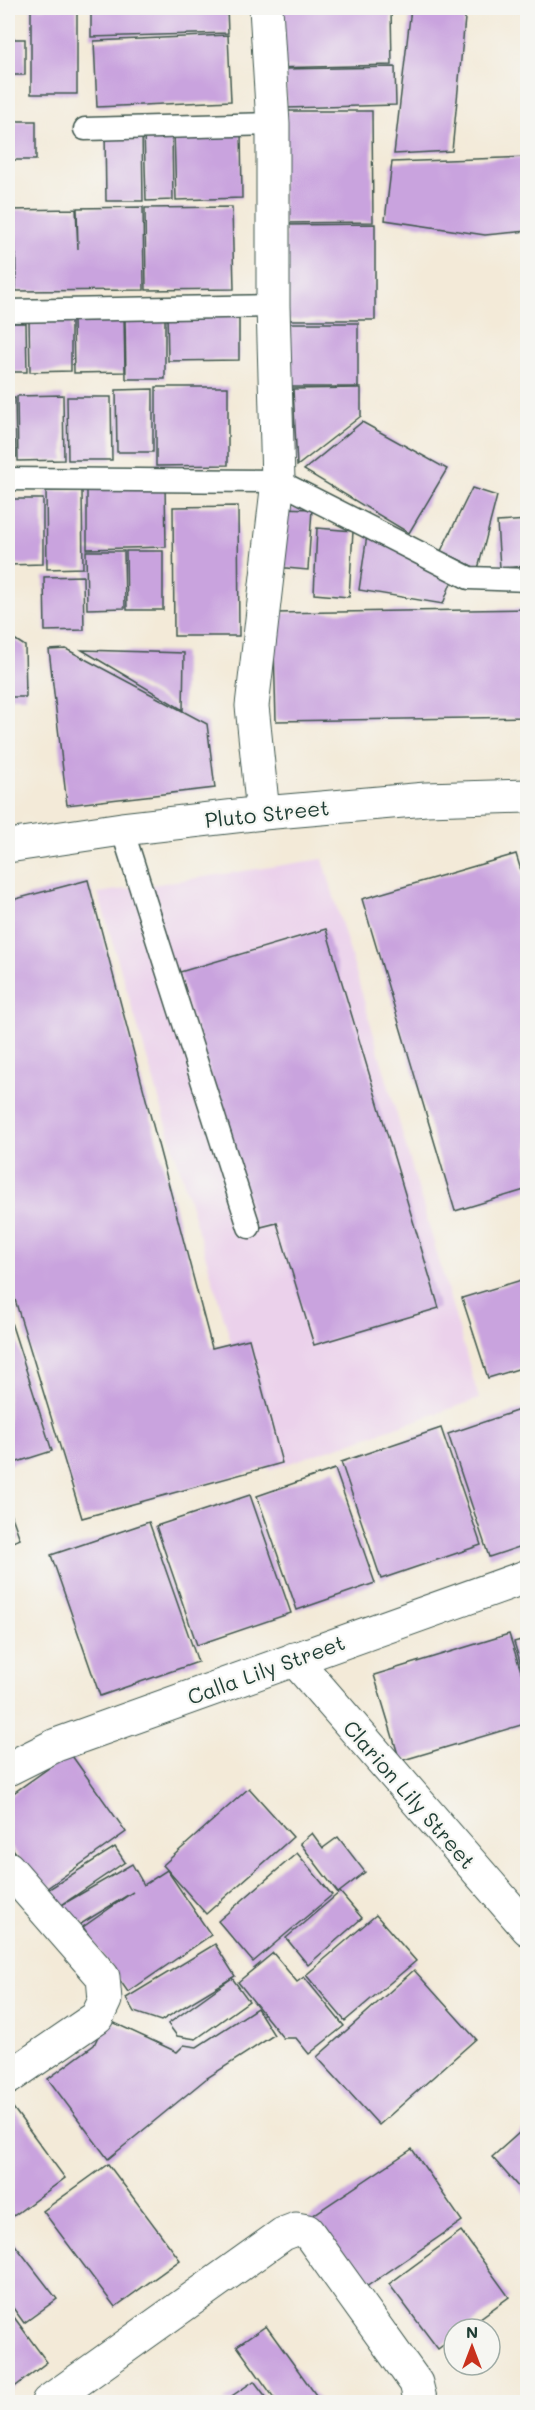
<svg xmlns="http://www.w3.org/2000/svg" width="535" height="2410" font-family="Mali,sans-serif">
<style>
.built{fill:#ebd1eb}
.building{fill:#c9a3de}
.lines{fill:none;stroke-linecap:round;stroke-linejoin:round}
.service-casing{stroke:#3f574d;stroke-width:25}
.minor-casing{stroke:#3f574d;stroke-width:35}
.tertiary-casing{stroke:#3f574d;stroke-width:35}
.service{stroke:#fff;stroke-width:22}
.minor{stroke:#fff;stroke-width:33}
.tertiary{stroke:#fff;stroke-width:33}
.labels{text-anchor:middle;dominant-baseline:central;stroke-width:4.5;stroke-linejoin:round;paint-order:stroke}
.street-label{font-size:21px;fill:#1f3d34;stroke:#f6f6f2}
</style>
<rect width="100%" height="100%" fill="#f6f6f2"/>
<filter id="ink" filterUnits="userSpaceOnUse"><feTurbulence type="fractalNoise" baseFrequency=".0167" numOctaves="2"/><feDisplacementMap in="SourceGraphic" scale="12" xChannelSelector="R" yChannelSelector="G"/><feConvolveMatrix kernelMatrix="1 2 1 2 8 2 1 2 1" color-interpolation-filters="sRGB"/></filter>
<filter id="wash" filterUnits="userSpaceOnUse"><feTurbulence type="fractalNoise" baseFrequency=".008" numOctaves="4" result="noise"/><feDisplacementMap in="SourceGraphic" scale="24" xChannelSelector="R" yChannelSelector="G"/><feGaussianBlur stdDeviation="1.35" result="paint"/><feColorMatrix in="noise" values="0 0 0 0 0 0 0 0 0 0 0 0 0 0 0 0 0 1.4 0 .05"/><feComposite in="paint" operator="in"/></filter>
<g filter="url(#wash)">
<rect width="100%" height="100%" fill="#f3ead8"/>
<path class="built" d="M 323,859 L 479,1399 L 269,1470 L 98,893 Z"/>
<g id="blocks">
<g class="building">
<rect x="31" y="8" width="46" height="86"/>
<path d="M 91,8 L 227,8 L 228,33 L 91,37 Z"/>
<path d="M 272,8 L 391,8 L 392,65 L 273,68 Z"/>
<path d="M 411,8 L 466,8 L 452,151 L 394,154 Z"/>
<path d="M 228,35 L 231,101 L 97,107 L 94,41 Z"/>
<rect x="8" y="39" width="17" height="36"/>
<path d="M 395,67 L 396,105 L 286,108 L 285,69 Z"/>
<path d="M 281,111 L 372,111 L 373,222 L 283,223 Z"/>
<rect x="8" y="121" width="28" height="39"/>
<path d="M 241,129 L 242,198 L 176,200 L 174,131 Z"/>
<path d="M 142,131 L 143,201 L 106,201 L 105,132 Z"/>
<path d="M 144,131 L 172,131 L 173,200 L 146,201 Z"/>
<path d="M 528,157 L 528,231 L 485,235 L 385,220 L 392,162 Z"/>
<path d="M 143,207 L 144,290 L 16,291 L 15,217 L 15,290 L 8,290 L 8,210 L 76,209 L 78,249 L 77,208 Z"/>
<path d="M 232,207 L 234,289 L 146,290 L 145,208 Z"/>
<path d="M 375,224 L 375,320 L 286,320 L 285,225 Z"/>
<path d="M 239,311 L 239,360 L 168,361 L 167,312 Z"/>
<path d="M 125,317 L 165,317 L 165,379 L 126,379 Z"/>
<path d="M 124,318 L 125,372 L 74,373 L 73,319 Z"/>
<path d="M 29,321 L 71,321 L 71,371 L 30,372 Z"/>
<path d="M 8,323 L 26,323 L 27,372 L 8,372 Z"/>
<rect x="287" y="323" width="71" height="64"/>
<path d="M 156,387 L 228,387 L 228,465 L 156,466 Z"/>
<path d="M 358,388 L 361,388 L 361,416 L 297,466 L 293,389 Z"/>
<path d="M 153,389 L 153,452 L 117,452 L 116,390 Z"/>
<path d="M 63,395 L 64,460 L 18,461 L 17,396 Z"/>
<path d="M 67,397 L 111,397 L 112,460 L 68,460 Z"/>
<path d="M 8,398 L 15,398 L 16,457 L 8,458 Z"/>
<path d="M 362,422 L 447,469 L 409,533 L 304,470 Z"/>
<path d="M 165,484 L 166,547 L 87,549 L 87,485 Z"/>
<path d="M 472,488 L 497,496 L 478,569 L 441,551 Z"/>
<path d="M 46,491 L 82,491 L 83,568 L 47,569 Z"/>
<path d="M 8,499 L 43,499 L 43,564 L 8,565 Z"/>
<path d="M 238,506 L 239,636 L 174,636 L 173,507 Z"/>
<path d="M 279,508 L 312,509 L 308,570 L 275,567 Z"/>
<path d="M 528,520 L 528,566 L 500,568 L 497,522 Z"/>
<path d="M 317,528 L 353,531 L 349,597 L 314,594 Z"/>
<path d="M 367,535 L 455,572 L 443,604 L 359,590 Z"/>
<path d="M 86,551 L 124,551 L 125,608 L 87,609 Z"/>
<path d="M 126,551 L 163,551 L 163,610 L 127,610 Z"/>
<path d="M 83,576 L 84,630 L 45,631 L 44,577 Z"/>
<path d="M 528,609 L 528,717 L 276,721 L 273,613 Z"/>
<path d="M 8,635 L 25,646 L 26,697 L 8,697 Z"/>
<path d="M 66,649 L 207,724 L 215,788 L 67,805 L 49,650 Z"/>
<path d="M 82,650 L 184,653 L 183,710 Z"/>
<path d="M 516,854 L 528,893 L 528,1189 L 455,1211 L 362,899 Z"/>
<path d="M 88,880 L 212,1348 L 249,1339 L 282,1463 L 82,1518 L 8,1277 L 8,901 Z"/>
<path d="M 326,929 L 439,1308 L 314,1345 L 277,1223 L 257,1228 L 180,972 Z"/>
<path d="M 528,1278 L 528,1366 L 488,1378 L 462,1298 Z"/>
<path d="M 8,1313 L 52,1451 L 8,1465 Z"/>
<path d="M 528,1407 L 528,1544 L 489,1557 L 448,1434 Z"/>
<path d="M 441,1428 L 481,1545 L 381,1579 L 341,1462 Z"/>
<path d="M 335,1469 L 375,1583 L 297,1610 L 257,1496 Z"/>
<path d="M 250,1495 L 291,1613 L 197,1645 L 156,1526 Z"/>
<path d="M 8,1505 L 20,1539 L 8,1544 Z"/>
<path d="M 149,1522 L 198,1662 L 100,1696 L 51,1555 Z"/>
<path d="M 509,1634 L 528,1693 L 528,1723 L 400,1761 L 374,1675 Z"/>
<path d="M 528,1638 L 528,1684 L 527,1684 L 514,1642 Z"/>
<path d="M 70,1753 L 126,1832 L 43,1891 L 8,1842 L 8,1797 Z"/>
<path d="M 249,1788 L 293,1837 L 206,1914 L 163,1865 Z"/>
<path d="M 312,1833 L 323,1848 L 338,1837 L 365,1872 L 338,1893 L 300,1843 Z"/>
<path d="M 115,1847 L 125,1862 L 60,1906 L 132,1864 L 144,1885 L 167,1870 L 211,1935 L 128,1992 L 83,1927 L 133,1892 L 71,1930 L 46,1891 Z"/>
<path d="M 297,1853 L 332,1895 L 253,1962 L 218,1921 Z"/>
<path d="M 340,1892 L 362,1918 L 308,1965 L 286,1938 Z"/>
<path d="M 376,1915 L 416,1961 L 345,2021 L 306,1975 Z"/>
<path d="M 215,1944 L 235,1976 L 161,2021 L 134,2012 L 126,1998 Z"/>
<path d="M 273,1953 L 297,1982 L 304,1977 L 344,2026 L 309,2054 L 296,2038 L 283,2038 L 238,1982 Z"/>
<path d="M 414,1970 L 476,2039 L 379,2125 L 317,2057 Z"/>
<path d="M 232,1978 L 249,2001 L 196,2039 L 177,2036 L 168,2024 Z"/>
<path d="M 257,2008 L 274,2035 L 207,2078 L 108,2159 L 48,2079 L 94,2045 L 106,2019 L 177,2052 L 184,2045 L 197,2047 Z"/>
<path d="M 8,2101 L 65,2178 L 8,2220 Z"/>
<path d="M 528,2125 L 528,2198 L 492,2157 Z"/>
<path d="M 412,2149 L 462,2221 L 363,2289 L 303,2222 Z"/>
<path d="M 108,2164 L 180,2260 L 115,2307 L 43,2211 Z"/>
<path d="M 461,2231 L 509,2297 L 465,2329 L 454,2329 L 454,2337 L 438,2349 L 389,2284 Z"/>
<path d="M 9,2237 L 57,2299 L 24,2323 L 8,2301 L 8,2238 Z"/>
<path d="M 8,2309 L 47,2362 L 8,2392 Z"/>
<path d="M 266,2326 L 321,2402 L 277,2402 L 237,2346 Z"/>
<path d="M 254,2381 L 270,2402 L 223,2402 Z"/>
</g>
</g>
</g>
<g filter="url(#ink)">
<use href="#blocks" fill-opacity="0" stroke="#3f574d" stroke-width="1.5"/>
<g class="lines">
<g class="service-casing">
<g id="service">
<path d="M 85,129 L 273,124"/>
<path d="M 8,311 L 273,306"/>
<path d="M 8,479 L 278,481 L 469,578 L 528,580"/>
<path d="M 122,829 L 249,1227"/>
</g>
</g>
<g class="minor-casing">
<g id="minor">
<path d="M 263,813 L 252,706 L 278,481 L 273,306 L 273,124 L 266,8"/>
<path d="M 294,1659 L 528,1929"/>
<path d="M 8,1769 L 56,1745 L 528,1576"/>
<path d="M 8,1868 L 103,1977 L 105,2000 L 97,2017 L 8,2078"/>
<path d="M 48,2402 L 283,2234 L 296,2229 L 307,2231 L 416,2383 L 420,2399 L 419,2402"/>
</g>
</g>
<g class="tertiary-casing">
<path id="tertiary" d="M 8,846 L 122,829 L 263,813 L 426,799 L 528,796"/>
</g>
<use href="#service" class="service"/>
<use href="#minor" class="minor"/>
<use href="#tertiary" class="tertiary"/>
</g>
</g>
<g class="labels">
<g class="street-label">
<text transform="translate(267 813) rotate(-6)">Pluto Street</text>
<text transform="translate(266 1669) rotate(-20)">Calla Lily Street</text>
<text transform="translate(410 1794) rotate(49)">Clarion Lily Street</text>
</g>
</g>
<rect width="535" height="2410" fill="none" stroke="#f6f6f2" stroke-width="30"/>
<g transform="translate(472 2347)"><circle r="28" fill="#f6f6f2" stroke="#a0aca6" stroke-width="1.5"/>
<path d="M0-4.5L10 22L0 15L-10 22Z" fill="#c8321e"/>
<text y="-9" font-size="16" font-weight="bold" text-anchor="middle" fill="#1f3d34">N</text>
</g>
</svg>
